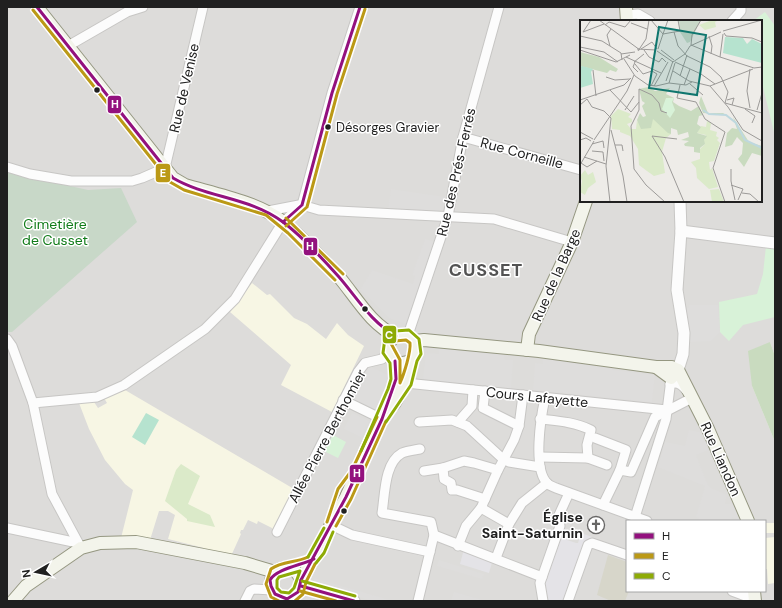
<svg xmlns="http://www.w3.org/2000/svg" width="782" height="608" font-family="'DM Sans',sans-serif">
<style>
.residential{fill:#dddcda;fill-rule:evenodd}
.education{fill:#f7f6e4}
.construction{fill:#d7d6ca}
.grass{fill:#dbeac9}
.forest{fill:#c9dbbf}
.cemetery{fill:#c8d8c8}
.park{fill:#d8f2d8}
.pitch{fill:#b6e3cf}
.parking{fill:#dedddc}
.plaza{fill:#e4e3e7}
.lines{fill:none;stroke-linecap:round;stroke-linejoin:round}
.minor-casing{stroke:#c7c6c4;stroke-width:11}
.tertiary-casing{stroke:#c7c6c4;stroke-width:13}
.secondary-casing{stroke:#959781;stroke-width:14}
.minor{stroke:#fcfcfc;stroke-width:9}
.tertiary{stroke:#fcfcfc;stroke-width:11}
.secondary{stroke:#f3f4eb;stroke-width:12}
.bus-1-casing{stroke:#fff;stroke-width:6}
.bus-2-casing{stroke:#fff;stroke-width:6}
.bus-3-casing{stroke:#fff;stroke-width:6}
.bus-1{stroke:#93117e;stroke-width:3}
.bus-2{stroke:#bb9916;stroke-width:3}
.bus-3{stroke:#8eab06;stroke-width:3}
.bus-dot{fill:#202020;stroke:#fff;stroke-width:1.5}
.labels{text-anchor:middle;dominant-baseline:central;stroke-width:3;stroke-linejoin:round;paint-order:stroke}
.bus-label{font-size:13px;fill:#202020;stroke:#fff;text-anchor:start}
.street-label{font-size:14px;fill:#202020;stroke:#fff}
.park-label{font-size:14px;fill:#107b19;stroke:#fff}
.poi-label{font-size:14px;font-weight:bold;fill:#202020;stroke:#fff;text-anchor:end}
.district-label{font-size:18px;font-weight:bold;letter-spacing:1px;fill:#535353;stroke:#fff}
.inset-river{fill:none;stroke:#bed8df;stroke-width:2}
.inset-road{fill:none;stroke:#9c9a98;stroke-width:1}
.view{fill:#0f766e;fill-opacity:0.15;stroke:#0f766e;stroke-width:2}
.inset-edge{fill:none;stroke:#202020;stroke-width:2}
.line-badge{stroke:#fff;stroke-width:1.5}
.badge-label{font-size:11px;text-anchor:middle;font-weight:bold;fill:#fff}
</style>
<rect width="100%" height="100%" fill="#eeece8"/>
<path class="residential" d="M 7,7 L 775,7 L 775,356 L 770,342 L 752,386 L 775,442 L 775,601 L 7,601 ZM 581,21 L 761,21 L 761,201 L 581,201 ZM 627,521 L 765,521 L 765,591 L 627,591 Z"/>
<g class="education">
<path d="M 252,283 L 267,295 L 270,294 L 294,318 L 307,324 L 326,339 L 337,323 L 348,335 L 364,346 L 332,412 L 281,385 L 291,365 L 230,312 Z"/>
<path d="M 125,390 L 294,489 L 273,530 L 272,528 L 258,521 L 257,524 L 248,520 L 243,530 L 241,530 L 240,533 L 241,534 L 231,556 L 204,552 L 204,548 L 168,539 L 175,515 L 168,511 L 159,511 L 150,540 L 121,538 L 133,490 L 125,484 L 105,460 L 89,429 L 79,403 L 94,402 L 98,408 L 107,403 L 104,398 Z"/>
<path d="M 765,523 L 775,523 L 775,583 L 768,584 L 767,569 L 765,569 L 765,538 L 775,537 L 774,533 L 766,533 Z"/>
</g>
<path class="construction" d="M 608,555 L 627,562 L 627,591 L 629,591 L 625,601 L 611,601 L 597,595 Z"/>
<path class="grass" d="M 181,464 L 200,476 L 188,504 L 210,515 L 215,527 L 187,521 L 187,519 L 165,501 L 176,470 Z"/>
<path class="forest" d="M 770,342 L 775,356 L 775,442 L 752,386 L 748,351 Z"/>
<path class="cemetery" d="M 7,172 L 88,190 L 121,188 L 137,222 L 12,332 L 7,332 Z"/>
<g class="park">
<path d="M 765,12 L 775,26 L 775,136 L 762,83 L 761,84 L 761,21 L 753,21 Z"/>
<path d="M 766,246 L 775,248 L 775,317 L 743,325 L 729,341 L 720,332 L 719,302 L 757,294 L 763,274 Z"/>
<path d="M 333,435 L 346,442 L 338,458 L 324,451 Z"/>
</g>
<path class="pitch" d="M 146,413 L 159,420 L 145,445 L 132,437 Z"/>
<g class="parking">
<path d="M 391,189 L 445,197 L 443,212 L 388,209 Z"/>
<path d="M 425,239 L 435,242 L 406,324 L 389,318 L 360,290 L 372,270 L 413,284 L 415,276 L 412,275 Z"/>
<path d="M 689,305 L 718,305 L 720,332 L 711,341 L 688,342 L 683,308 L 689,308 Z"/>
<path d="M 438,346 L 503,352 L 505,360 L 513,360 L 511,388 L 423,379 L 426,353 L 439,354 Z"/>
<path d="M 542,356 L 612,364 L 613,370 L 655,375 L 652,402 L 533,390 L 535,363 L 543,364 Z"/>
<path d="M 367,365 L 392,377 L 389,390 L 378,413 L 349,399 Z"/>
<path d="M 352,413 L 369,421 L 361,437 L 344,429 Z"/>
<path d="M 689,430 L 703,433 L 711,449 L 696,455 L 707,483 L 711,488 L 727,495 L 725,504 L 735,504 L 742,520 L 732,517 L 731,521 L 698,521 L 699,518 L 696,517 L 705,486 L 658,467 L 665,442 L 685,446 Z"/>
<path d="M 439,560 L 484,574 L 482,579 L 437,566 Z"/>
<path d="M 314,578 L 393,601 L 373,601 L 313,584 Z"/>
<path d="M 454,592 L 458,593 L 486,601 L 451,601 Z"/>
</g>
<g class="plaza">
<path d="M 563,527 L 568,533 L 567,540 L 576,543 L 578,543 L 581,533 L 592,537 L 569,601 L 543,601 L 542,577 Z"/>
<path d="M 464,549 L 493,559 L 489,573 L 460,564 Z"/>
</g>
<g class="lines">
<g class="minor-casing">
<g id="minor">
<path d="M 626,15 L 638,14 L 650,21"/>
<path d="M 732,21 L 741,11 L 741,7"/>
<path d="M 68,46 L 127,12 L 143,7"/>
<path d="M 463,137 L 581,170"/>
<path d="M 7,167 L 30,174 L 71,181 L 132,181 L 142,178 L 165,168 L 203,7"/>
<path d="M 302,205 L 319,210 L 494,219 L 572,242"/>
<path d="M 268,211 L 299,205"/>
<path d="M 408,335 L 448,216 L 463,137 L 499,7"/>
<path d="M 7,339 L 12,346 L 33,403 L 52,494 L 81,548"/>
<path d="M 404,377 L 406,383 L 667,410"/>
<path d="M 485,391 L 483,408 L 519,426"/>
<path d="M 545,398 C 541,416 532,470 548,484 C 550,486 554,487 556,488 L 647,521"/>
<path d="M 343,400 L 382,419"/>
<path d="M 33,403 L 97,397 L 124,385 L 205,329 L 235,299 L 283,222 L 302,205 L 332,93 L 360,7"/>
<path d="M 540,419 C 558,421 575,422 591,430 L 587,445 L 588,458"/>
<path d="M 419,422 L 452,420 L 467,426 L 503,459 L 509,462 L 540,467"/>
<path d="M 458,422 L 472,406 L 473,390"/>
<path d="M 595,438 L 626,450 L 620,470"/>
<path d="M 540,457 L 588,458 L 607,465"/>
<path d="M 443,468 L 444,479 L 451,483 L 452,490 L 457,490 L 485,499"/>
<path d="M 424,471 L 443,468 L 464,461 L 474,463 L 498,470"/>
<path d="M 603,505 L 620,470 L 631,472 L 655,417 L 692,398 C 685,389 681,380 670,384"/>
<path d="M 481,508 L 509,524"/>
<path d="M 635,517 L 666,419 L 671,379"/>
<path d="M 331,525 L 352,535 L 430,552"/>
<path d="M 7,528 L 78,543"/>
<path d="M 277,532 L 358,372 L 365,363 L 382,359 L 388,352"/>
<path d="M 434,535 L 542,577"/>
<path d="M 458,546 L 466,526 L 481,508 L 498,470 L 514,440 L 519,426 L 523,395"/>
<path d="M 496,558 L 509,524 L 522,503 L 547,483"/>
<path d="M 732,591 L 748,597 L 754,596"/>
<path d="M 245,601 L 250,591 L 254,589 L 272,590"/>
<path d="M 418,601 L 434,535 L 431,522 L 382,513 C 385,495 384,463 402,453 C 407,451 415,450 420,449"/>
<path d="M 543,601 L 540,583 L 560,526 L 558,517 L 569,493"/>
<path d="M 568,601 L 588,545 L 592,543 L 627,555"/>
</g>
</g>
<g class="tertiary-casing">
<g id="tertiary">
<path d="M 681,231 L 775,243"/>
<path d="M 678,370 L 683,354 L 684,333 L 677,290 L 681,231 L 680,201"/>
<path d="M 301,586 L 354,601"/>
</g>
</g>
<g class="secondary-casing">
<g id="secondary">
<path d="M 37,7 L 173,178 L 185,185 C 216,194 257,202 282,221 C 300,235 323,260 339,277 C 356,297 371,325 396,336"/>
<path d="M 626,7 L 627,21"/>
<circle cx="402" cy="349" r="14"/>
<path d="M 415,341 L 424,340 L 539,351 L 656,367 L 672,367 L 678,370 L 708,429 L 748,521"/>
<path d="M 527,350 L 529,334 L 572,242 L 586,201"/>
<path d="M 656,367 L 671,378 L 678,370"/>
<path d="M 394,404 L 406,383 L 412,359"/>
<circle cx="286" cy="583" r="15"/>
<path d="M 301,580 L 346,497 L 382,419 L 393,391 L 396,379 L 395,361"/>
<path d="M 754,591 L 755,601"/>
<path d="M 13,601 L 26,586 L 81,548 L 100,543 L 136,542 L 245,563 L 275,572"/>
</g>
</g>
<use href="#minor" class="minor"/>
<use href="#tertiary" class="tertiary"/>
<use href="#secondary" class="secondary"/>
<g class="bus-1-casing">
<g id="bus-1">
<path d="M 37,7 L 173,178 C 207,198 250,197 283,222 C 303,237 322,258 339,277 C 358,299 371,322 396,336"/>
<path d="M 283,222 L 302,205 L 332,93 L 360,7"/>
<path d="M 301,580 L 346,497 L 382,419 L 396,379 L 395,361"/>
<path d="M 301,580 L 298,592 L 287,599 L 275,594 L 271,586 L 270,580 C 276,569 302,565 314,559"/>
<path d="M 301,586 L 354,601"/>
</g>
</g>
<g class="bus-2-casing">
<g id="bus-2">
<path d="M 33,10 L 170,182 L 184,190 L 266,215 L 288,233 L 335,280"/>
<path d="M 286,218 L 343,274"/>
<path d="M 286,226 L 307,207 L 337,94 L 365,9"/>
<path d="M 388,338 L 395,341 L 406,340 L 410,343 C 411,352 404,374 400,383 L 400,360 Z"/>
<path d="M 327,522 L 338,489 L 352,470 L 377,417"/>
<path d="M 336,526 L 351,499 L 386,421"/>
<path d="M 300,591 L 336,601"/>
<path d="M 279,601 L 271,597 L 266,584 L 271,569 C 282,561 296,563 308,557"/>
<path d="M 295,601 L 303,594 L 306,582 L 315,564"/>
</g>
</g>
<g class="bus-3-casing">
<g id="bus-3">
<path d="M 361,451 L 388,389 L 391,379 L 390,363 L 383,353 L 385,338 L 395,331 L 409,330 L 419,339 L 421,354 L 417,361 L 411,385 L 386,422"/>
<path d="M 308,557 L 324,528"/>
<path d="M 316,563 L 324,553 L 333,532"/>
<path d="M 300,571 L 294,588 L 289,593 L 281,592 L 277,588 L 277,580 L 279,577 Z"/>
<path d="M 302,581 L 355,596"/>
</g>
</g>
<use href="#bus-1" class="bus-1"/>
<use href="#bus-2" class="bus-2"/>
<use href="#bus-3" class="bus-3"/>
</g>
<defs>
<g id="church-ring" transform="scale(0.9)"><circle r="9.5" fill="#fff" stroke="#686766" stroke-width="1.5"/><path d="M-1.2-6h2.4v3.5h3.3v2.4h-3.3V6h-2.4V-.1h-3.3v-2.4h3.3Z" fill="#686766"/></g>
</defs>
<g fill-rule="evenodd">
<use href="#church-ring" x="596" y="525"/>
</g>
<g class="bus-dot">
<circle cx="97" cy="90" r="3.5"/>
<circle cx="328" cy="127" r="3.5"/>
<circle cx="365" cy="309" r="3.5"/>
<circle cx="344" cy="511" r="3.5"/>
</g>
<g class="labels">
<g class="bus-label">
<text x="336" y="127">Désorges Gravier</text>
</g>
<g class="street-label">
<text transform="translate(184 88) rotate(-77)">Rue de Venise</text>
<text transform="translate(522 153) rotate(15)">Rue Corneille</text>
<text transform="translate(456 172) rotate(-77)">Rue des Prés-Ferrés</text>
<text transform="translate(556 275) rotate(-66)">Rue de la Barge</text>
<text transform="translate(537 397) rotate(6)">Cours Lafayette</text>
<text transform="translate(327 436) rotate(-62)">Allée Pierre Berthomier</text>
<text transform="translate(721 459) rotate(66)">Rue Liandon</text>
</g>
<g class="park-label">
<text x="55" y="224">Cimetière<tspan x="55" dy="16">de Cusset</tspan></text>
</g>
<g class="poi-label">
<text x="583" y="517">Église<tspan x="583" dy="16">Saint-Saturnin</tspan></text>
</g>
<g class="district-label">
<text x="486" y="270">CUSSET</text>
</g>
</g>
<g transform="translate(580 20)">
<rect width="182" height="182" fill="#eeece8"/>
<path d="M 132,0 L 139,0 L 135,2 L 136,7 L 125,10 L 119,5 ZM 38,89 L 51,94 L 48,97 L 52,99 L 52,102 L 47,104 L 51,109 L 56,109 L 57,100 L 58,103 L 73,98 L 91,114 L 86,118 L 82,132 L 85,153 L 74,156 L 67,151 L 59,145 L 58,129 L 50,116 L 40,112 L 40,110 L 32,109 L 31,96 ZM 127,101 L 131,103 L 130,110 L 137,112 L 136,116 L 139,118 L 137,120 L 140,123 L 134,141 L 129,142 L 130,150 L 126,154 L 132,148 L 138,167 L 129,169 L 117,158 L 116,148 L 111,142 L 120,139 L 120,129 L 125,124 L 123,123 L 126,115 L 117,113 L 121,106 L 126,107 ZM 5,150 L 8,155 L 13,152 L 16,162 L 8,168 L 5,175 L 0,172 L 2,161 L 0,156 ZM 139,169 L 144,182 L 132,182 L 130,170 Z" fill="#dbeac9"/>
<path d="M 0,32 L 19,37 L 38,49 L 36,52 L 30,50 L 27,53 L 0,46 ZM 68,67 L 75,71 L 90,68 L 86,74 L 94,78 L 93,82 L 99,86 L 111,91 L 119,86 L 123,95 L 119,96 L 117,104 L 121,107 L 117,113 L 127,116 L 124,120 L 125,124 L 120,128 L 120,133 L 114,132 L 114,127 L 105,126 L 104,124 L 109,121 L 101,120 L 109,117 L 108,112 L 98,115 L 97,110 L 91,108 L 91,114 L 88,113 L 73,99 L 71,108 L 61,109 L 57,100 L 60,93 L 63,97 L 66,96 L 62,86 L 65,83 L 62,81 L 59,69 ZM 121,76 L 128,93 L 143,93 L 151,98 L 146,95 L 123,93 L 119,83 ZM 153,97 L 169,122 L 182,126 L 182,136 L 172,133 L 164,147 L 158,139 L 162,134 L 163,123 L 157,117 L 152,125 L 145,127 L 147,113 L 152,108 L 157,109 Z" fill="#c9dbbf"/>
<path d="M 99,0 L 121,0 L 110,22 L 107,23 L 100,12 Z" fill="#c8d8c8"/>
<path d="M 86,78 L 94,78 L 92,82 L 95,90 L 90,98 L 82,89 Z" fill="#d8f2d8"/>
<path d="M 145,17 L 163,18 L 167,24 L 172,19 L 182,24 L 182,43 L 143,33 ZM 2,46 L 13,49 L 11,52 L 13,64 L 0,68 L 0,47 Z" fill="#b6e3cf"/>
<path class="inset-river" d="M 123,90 L 129,94 L 146,95 L 156,103 L 165,120 L 182,128"/>
<path class="inset-road" d="M 19,0 L 60,30M 71,0 L 83,14 L 78,29M 121,0 L 112,15 L 111,25 L 140,37M 51,3 L 67,9M 25,5 L 29,2 L 45,7 L 51,0M 143,11 L 182,0M 3,12 L 24,4M 3,12 L 11,0M 94,12 L 98,26 L 107,36 L 130,47 L 141,57 L 148,72 L 145,83 L 182,93M 144,13 L 146,16 L 172,18 L 182,22M 83,14 L 100,11 L 98,0M 83,14 L 88,0M 143,14 L 140,37 L 174,48 L 182,47M 0,16 L 22,21 L 41,33 L 42,40M 129,16 L 132,26 L 131,34M 30,26 L 27,15 L 31,9M 0,27 L 24,32 L 38,42M 57,29 L 76,30M 61,29 L 72,22 L 77,29M 0,30 L 36,42 L 50,35M 64,30 L 69,37 L 79,42 L 82,38 L 86,42M 81,30 L 94,40M 58,31 L 66,19 L 69,0M 77,31 L 93,42M 41,34 L 55,32M 46,37 L 81,53M 44,39 L 55,56 L 68,65 L 76,66 L 89,63M 54,42 L 64,34M 55,42 L 53,47 L 58,52M 93,42 L 105,34 L 110,26 L 141,12M 95,42 L 121,54 L 135,64M 55,44 L 63,54 L 72,51M 13,50 L 16,76M 93,51 L 109,61 L 130,66 L 148,87 L 163,110 L 182,121M 100,56 L 107,35M 26,57 L 35,60 L 50,59M 86,61 L 93,41M 89,63 L 106,65 L 112,62M 89,63 L 95,43M 110,64 L 123,75M 100,65 L 97,78 L 116,82 L 125,99 L 145,112 L 133,148 L 145,182M 104,65 L 110,49M 71,66 L 77,54 L 72,51M 74,66 L 88,42M 130,66 L 173,49M 30,70 L 51,92 L 59,82M 0,80 L 44,65 L 51,58M 147,80 L 154,78 L 152,85M 0,85 L 7,79 L 12,87 L 24,91 L 31,98 L 26,146 L 30,182M 170,88 L 167,71 L 170,49M 165,89 L 175,96 L 172,103M 45,90 L 54,76M 177,90 L 182,73M 31,110 L 43,156 L 47,182M 0,112 L 13,119M 97,119 L 72,116 L 85,137 L 104,182M 0,120 L 6,118 L 11,121M 14,120 L 47,71 L 54,55M 12,124 L 23,121 L 24,128M 35,125 L 42,125 L 43,131M 12,131 L 23,132 L 24,141M 4,137 L 26,144M 1,143 L 7,147 L 17,141M 0,145 L 14,121M 151,149 L 151,161 L 155,180M 151,165 L 163,169 L 158,180M 162,173 L 170,174 L 179,182M 85,182 L 66,165 L 54,149 L 51,106 L 59,90 L 59,69 L 72,75 L 79,83 L 81,91 L 87,93"/>
<path class="view" d="M 79,7 L 126,15 L 117,75 L 69,68 Z"/>
<rect width="182" height="182" class="inset-edge"/>
</g>
<g class="line-badge">
<rect x="107" y="95" width="15" height="19" rx="4" fill="#93117e"/>
<rect x="155" y="163" width="16" height="20" rx="4" fill="#bb9916"/>
<rect x="303" y="237" width="15" height="19" rx="4" fill="#93117e"/>
<rect x="382" y="325" width="15" height="19" rx="4" fill="#8eab06"/>
<rect x="349" y="464" width="16" height="19" rx="4" fill="#93117e"/>
</g>
<g class="badge-label">
<text x="115" y="108">H</text>
<text x="163" y="177">E</text>
<text x="310" y="250">H</text>
<text x="389" y="339">C</text>
<text x="357" y="477">H</text>
</g>
<rect width="782" height="608" fill="none" stroke="#202020" stroke-width="16"/>
<rect x="626" y="520" width="140" height="72" fill="#ffffff" stroke="#a6a6a6"/>
<rect x="634" y="533" width="20" height="6" fill="#93117e" stroke="#a6a6a6"/>
<text x="662" y="540" font-size="12" fill="#202020">H</text>
<rect x="634" y="553" width="20" height="6" fill="#bb9916" stroke="#a6a6a6"/>
<text x="662" y="560" font-size="12" fill="#202020">E</text>
<rect x="634" y="573" width="20" height="6" fill="#8eab06" stroke="#a6a6a6"/>
<text x="662" y="580" font-size="12" fill="#202020">C</text>
<g transform="translate(36 572) rotate(261)" stroke="#ffffff" stroke-width="3" paint-order="stroke">
<path d="M0-3L7 15L0 10L-7 15Z" fill="#202020"/>
<text y="-6" font-size="11" font-weight="bold" text-anchor="middle" fill="#202020">N</text>
</g>
</svg>
